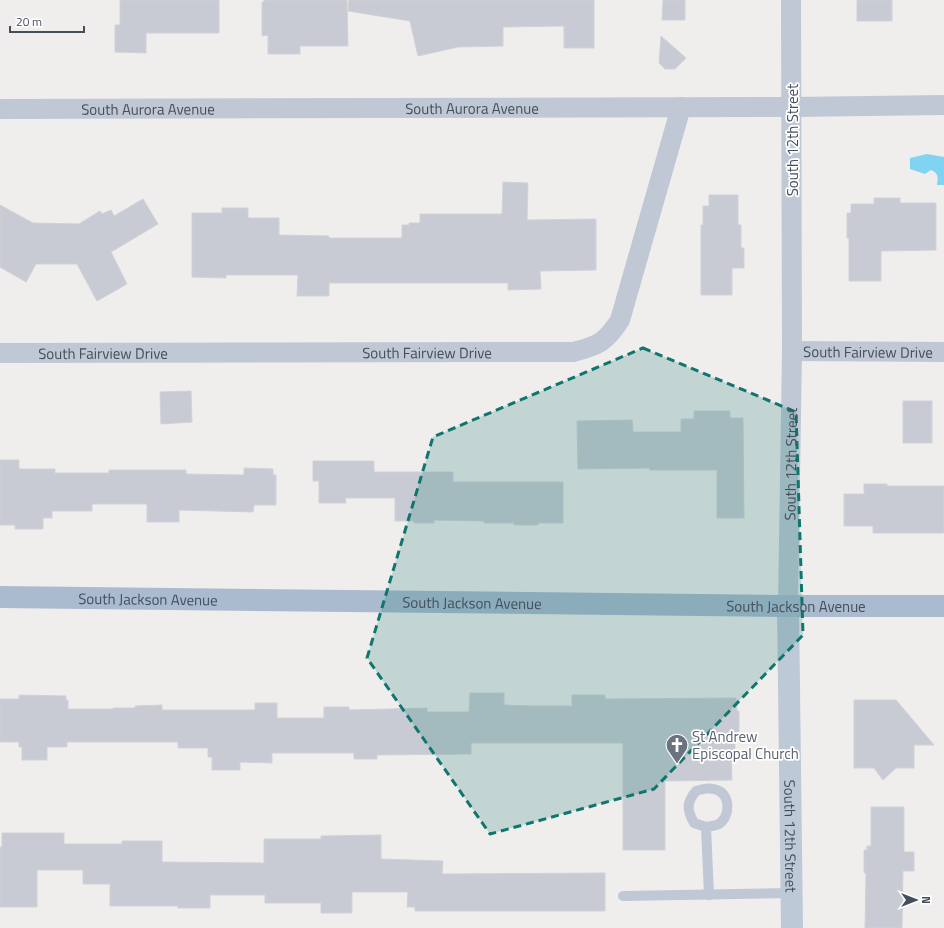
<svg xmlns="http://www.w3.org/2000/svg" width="944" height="928" font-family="'Titillium Web',sans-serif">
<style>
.water{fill:#80d4f2}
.building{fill:#c8cbd3;stroke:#d0d2d9}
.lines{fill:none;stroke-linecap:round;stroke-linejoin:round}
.lane{stroke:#bfc8d4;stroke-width:10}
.street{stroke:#bfc8d4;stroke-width:20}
.secondary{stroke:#bec9d8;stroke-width:22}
.primary{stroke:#aabacf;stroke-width:22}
.marked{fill:#0f766e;fill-opacity:0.2;stroke:#0f766e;stroke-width:3;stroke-dasharray:8 5;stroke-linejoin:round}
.labels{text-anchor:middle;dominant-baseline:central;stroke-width:3.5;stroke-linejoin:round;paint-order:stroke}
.street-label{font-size:15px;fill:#444f5c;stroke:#fff}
.worship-label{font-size:15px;fill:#5b616d;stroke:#fff;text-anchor:start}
</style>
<rect width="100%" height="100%" fill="#f0eded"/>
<path class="water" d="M 927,154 L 944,157 L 944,185 L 937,185 C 938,178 939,173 931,170 L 925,174 L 910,169 L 910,158 Z"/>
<g class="building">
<path d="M 120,0 L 219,0 L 219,33 L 146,33 L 146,53 L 115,52 L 115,25 L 120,25 Z"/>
<path d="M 264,0 L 347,0 L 348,46 L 300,46 L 300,54 L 268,54 L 268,35 L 262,36 L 262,2 L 264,2 Z"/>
<path d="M 349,0 L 594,0 L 594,48 L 564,48 L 564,26 L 503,27 L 503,46 L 458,47 L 418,56 L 410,21 L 348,11 Z"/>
<path d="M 663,0 L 685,0 L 685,20 L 662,20 Z"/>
<rect x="857" y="0" width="35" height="21"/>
<path d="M 661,36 L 686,58 L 675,69 L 665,69 L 659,63 Z"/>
<path d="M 503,182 L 528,183 L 527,220 L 596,219 L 596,270 L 540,271 L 541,289 L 508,290 L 508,283 L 329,283 L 329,296 L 297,296 L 298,275 L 226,275 L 226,278 L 192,277 L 192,213 L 222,213 L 222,208 L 248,208 L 248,218 L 279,218 L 279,235 L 329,236 L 329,238 L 402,238 L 402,225 L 409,225 L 409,223 L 420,223 L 420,214 L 502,214 Z"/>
<path d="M 709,195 L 738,195 L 738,225 L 741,225 L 741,248 L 744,248 L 744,268 L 732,268 L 732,295 L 701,295 L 701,225 L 703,225 L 703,206 L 709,206 Z"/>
<path d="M 874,198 L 900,198 L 900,203 L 936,203 L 936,250 L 881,251 L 881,281 L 849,281 L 849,238 L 847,238 L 847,213 L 851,213 L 851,204 L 874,204 Z"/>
<path d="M 143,199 L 158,224 L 111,252 L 127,284 L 97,301 L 77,264 L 36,264 L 26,282 L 0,267 L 0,205 L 33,223 L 79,224 L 100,211 L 102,214 L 111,210 L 114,216 Z"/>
<path d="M 191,391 L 192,422 L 161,424 L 160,392 Z"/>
<rect x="903" y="401" width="29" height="42"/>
<path d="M 694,411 L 730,411 L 730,418 L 743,418 L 744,518 L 717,518 L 717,470 L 650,470 L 649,468 L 578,469 L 577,421 L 632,420 L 633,432 L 681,432 L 681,419 L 694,419 Z"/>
<path d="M 0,460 L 19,460 L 19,469 L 55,469 L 55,473 L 109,473 L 109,470 L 186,470 L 186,474 L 244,475 L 244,468 L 273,469 L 273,475 L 276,475 L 276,505 L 254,505 L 253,512 L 179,510 L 179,522 L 147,522 L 147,504 L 92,504 L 92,511 L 52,511 L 52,518 L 43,518 L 43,529 L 15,529 L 15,525 L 0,525 Z"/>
<path d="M 313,461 L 374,461 L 374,472 L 453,472 L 453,482 L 563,482 L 563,523 L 538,523 L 538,525 L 514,525 L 514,523 L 484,523 L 484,521 L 434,520 L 434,523 L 414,523 L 414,521 L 395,521 L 395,498 L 345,498 L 346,503 L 319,503 L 319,481 L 313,481 Z"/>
<path d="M 864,484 L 887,484 L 887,486 L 944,486 L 944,533 L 873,533 L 873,526 L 844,526 L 844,494 L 864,494 Z"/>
<path d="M 470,693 L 504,693 L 504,705 L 532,706 L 572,706 L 572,695 L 605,695 L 605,699 L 736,698 L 737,711 L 739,711 L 739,739 L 735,739 L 735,750 L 731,750 L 732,780 L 665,781 L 665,850 L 623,850 L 623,743 L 471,743 L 471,754 L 377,755 L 377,759 L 354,759 L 354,753 L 272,753 L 272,763 L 240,762 L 240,770 L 212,770 L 212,757 L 208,757 L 208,748 L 178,748 L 178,742 L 67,742 L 67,747 L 47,747 L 47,760 L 22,760 L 22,747 L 19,747 L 19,742 L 0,742 L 0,699 L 19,699 L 19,695 L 66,696 L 66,700 L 68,700 L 68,709 L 113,709 L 113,708 L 135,708 L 135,706 L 162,705 L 162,710 L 255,710 L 255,703 L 277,703 L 277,718 L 324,718 L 324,707 L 349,707 L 349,710 L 427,708 L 427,712 L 469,712 Z"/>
<path d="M 854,700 L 896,700 L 934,745 L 914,745 L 914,768 L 896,768 L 883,780 L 874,768 L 854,768 Z"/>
<path d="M 871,807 L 904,807 L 904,852 L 914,852 L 914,871 L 903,871 L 902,928 L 865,928 L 866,873 L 864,873 L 864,850 L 867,850 L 867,846 L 871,846 Z"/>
<path d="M 2,833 L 64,833 L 64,844 L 122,844 L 122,841 L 162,841 L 162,862 L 264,863 L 264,839 L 321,839 L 321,836 L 381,835 L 381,859 L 443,861 L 442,874 L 605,873 L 605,911 L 415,911 L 415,907 L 407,907 L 408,892 L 352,892 L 352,913 L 321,913 L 321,903 L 265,903 L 265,895 L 210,895 L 210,908 L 178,908 L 178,906 L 110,906 L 110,884 L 83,884 L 83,870 L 37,870 L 37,907 L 0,907 L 0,847 L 2,847 Z"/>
</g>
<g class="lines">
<g class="lane">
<path d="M 706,827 C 710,826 715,826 719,824 C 730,817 731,795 717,790 C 710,787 703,789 696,791 C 686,803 687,810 694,823 L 706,827 L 709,895"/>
<path d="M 623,896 L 792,893"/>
</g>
<g class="street">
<path id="s1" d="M 0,109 L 792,107 L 944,105"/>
<path id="s2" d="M 792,351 L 944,352"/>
<path id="s3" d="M 0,353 L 573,352 C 598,346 606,342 620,320 L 681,107"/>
<path id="s4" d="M 788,606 L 792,351 L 791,0"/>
</g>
<path class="secondary" id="s5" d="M 788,606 L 792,928"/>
<path class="primary" id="s6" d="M 0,597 L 788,606 L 944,606"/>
</g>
<path class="marked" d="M 643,348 L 796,412 L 803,635 L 654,789 L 490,834 L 367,658 L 433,437 Z"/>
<defs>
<g id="church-pin" transform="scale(1.15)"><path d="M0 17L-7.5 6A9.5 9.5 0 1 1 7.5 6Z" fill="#6b7280" stroke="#fff"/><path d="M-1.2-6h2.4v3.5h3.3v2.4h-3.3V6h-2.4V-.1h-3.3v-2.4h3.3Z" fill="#fff"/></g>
</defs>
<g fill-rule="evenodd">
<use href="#church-pin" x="677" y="745"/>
</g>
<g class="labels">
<g class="street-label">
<text stroke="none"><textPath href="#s1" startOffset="472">South Aurora Avenue</textPath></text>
<text stroke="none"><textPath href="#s1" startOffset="148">South Aurora Avenue</textPath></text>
<text transform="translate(792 140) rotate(-90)">South 12th Street</text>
<text stroke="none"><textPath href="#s3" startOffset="427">South Fairview Drive</textPath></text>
<text stroke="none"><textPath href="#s2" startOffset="76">South Fairview Drive</textPath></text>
<text stroke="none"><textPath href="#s3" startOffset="103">South Fairview Drive</textPath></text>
<text stroke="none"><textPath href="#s4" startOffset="142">South 12th Street</textPath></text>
<text stroke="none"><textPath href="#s6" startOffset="148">South Jackson Avenue</textPath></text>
<text stroke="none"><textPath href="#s6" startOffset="472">South Jackson Avenue</textPath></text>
<text stroke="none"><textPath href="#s6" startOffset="796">South Jackson Avenue</textPath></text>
<text stroke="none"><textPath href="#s5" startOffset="230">South 12th Street</textPath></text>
</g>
<g class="worship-label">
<text x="692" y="736">St Andrew<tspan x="692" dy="17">Episcopal Church</tspan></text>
</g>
</g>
<g transform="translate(916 900) rotate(90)" stroke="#ffffff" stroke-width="3" paint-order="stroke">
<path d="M0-3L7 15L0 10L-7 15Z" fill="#444f5c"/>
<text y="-6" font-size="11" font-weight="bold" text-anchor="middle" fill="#444f5c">N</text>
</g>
<path d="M10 26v6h74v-6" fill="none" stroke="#444f5c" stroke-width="2"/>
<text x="16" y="26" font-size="12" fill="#444f5c" stroke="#ffffff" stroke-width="3" paint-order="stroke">20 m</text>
</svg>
